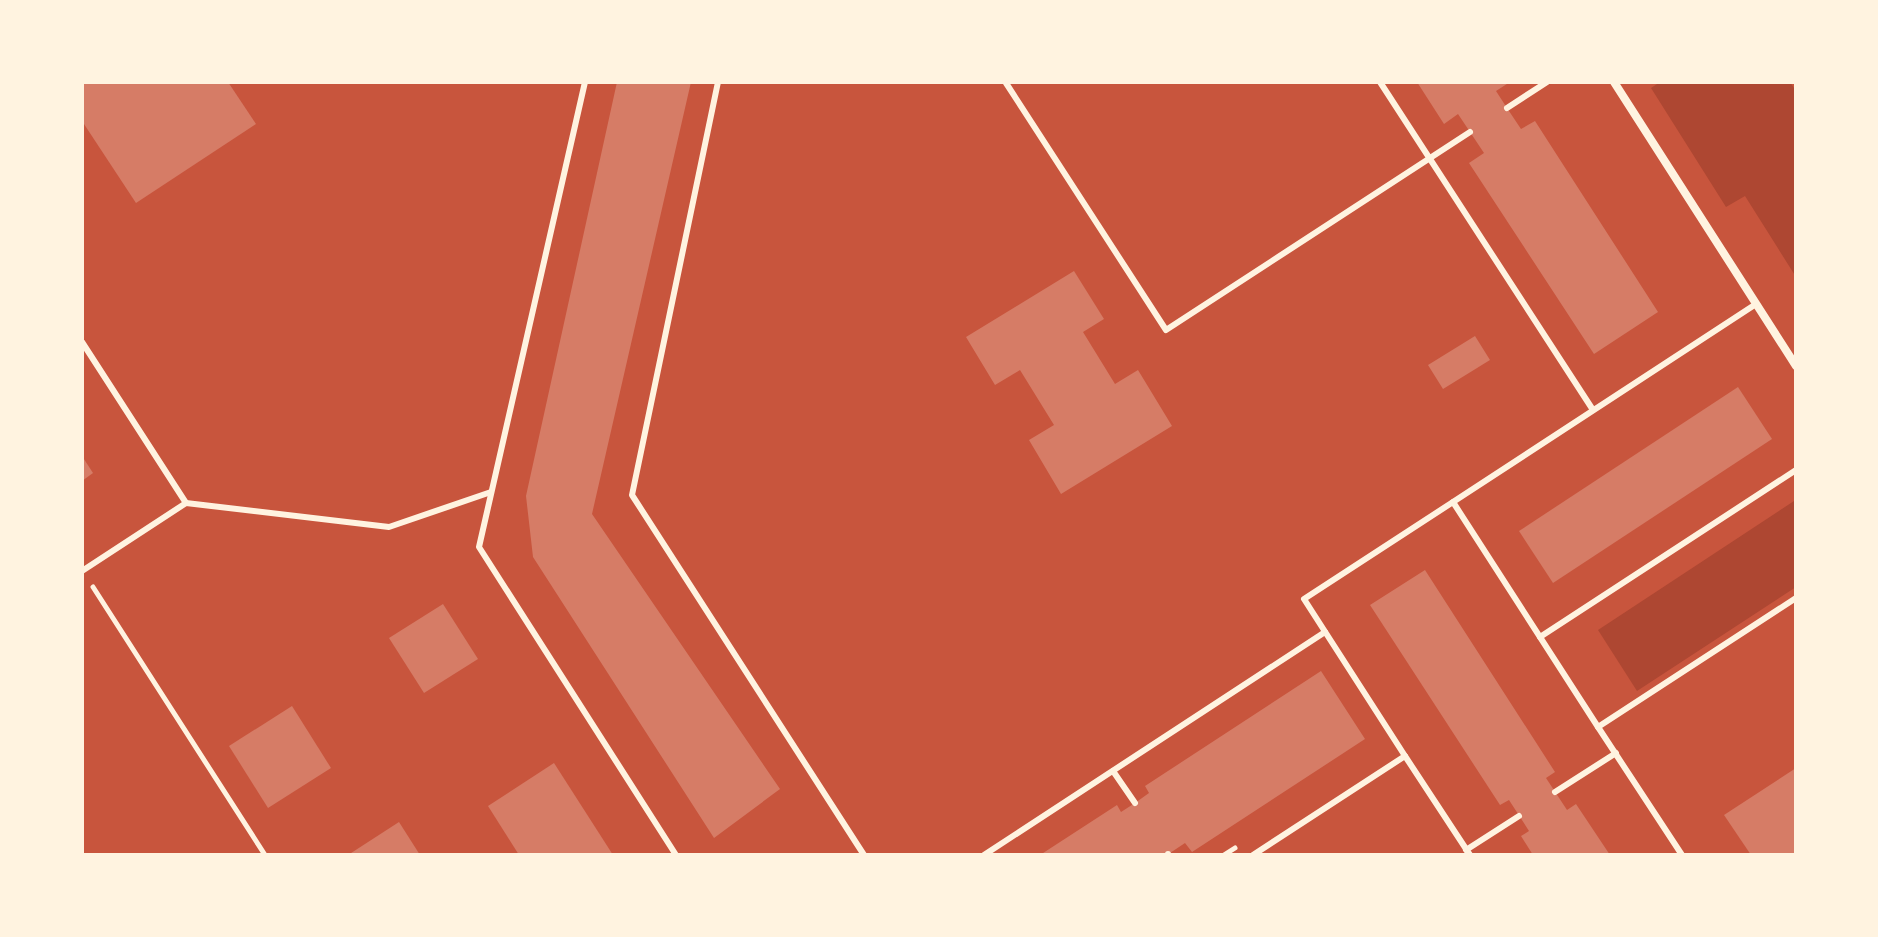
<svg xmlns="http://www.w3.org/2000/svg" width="1878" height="937" font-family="'IBM Plex Serif',serif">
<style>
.green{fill:#ae4732}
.building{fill:#d67c66}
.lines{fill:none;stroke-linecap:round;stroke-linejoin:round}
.path{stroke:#fff3e0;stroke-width:5}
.service{stroke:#fff3e0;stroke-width:6}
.minor{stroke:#fff3e0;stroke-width:8}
</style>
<rect width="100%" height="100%" fill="#c8553d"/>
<g class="green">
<path d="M 1660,82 L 1790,82 L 1796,91 L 1796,277 L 1745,196 L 1726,207 L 1651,88 Z"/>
<path d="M 1794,501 L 1796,587 L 1637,691 L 1598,630 Z"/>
</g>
<g class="building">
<path d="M 82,82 L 228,82 L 256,124 L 136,203 L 82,121 Z"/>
<path d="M 617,82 L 691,82 L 592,514 L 780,789 L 714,838 L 533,557 L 526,496 Z"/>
<path d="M 1417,82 L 1510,82 L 1496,91 L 1507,108 L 1521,129 L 1535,121 L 1658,312 L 1594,354 L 1469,163 L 1484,153 L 1458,114 L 1444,124 Z"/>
<path d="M 1074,271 L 1104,319 L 1083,332 L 1115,384 L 1138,370 L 1172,426 L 1061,494 L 1029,440 L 1054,425 L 1020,370 L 995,385 L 966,337 Z"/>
<path d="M 1475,336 L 1490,360 L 1443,389 L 1428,365 Z"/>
<path d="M 1738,387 L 1772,439 L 1553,583 L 1519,531 Z"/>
<path d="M 82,456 L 93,473 L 82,481 Z"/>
<path d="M 1425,570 L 1555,772 L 1546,778 L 1567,810 L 1576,804 L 1610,855 L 1533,855 L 1521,836 L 1529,831 L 1509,800 L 1500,805 L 1370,605 Z"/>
<path d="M 443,604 L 478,659 L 424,693 L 389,638 Z"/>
<path d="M 1321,671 L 1365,739 L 1192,852 L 1185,843 L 1167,855 L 1040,855 L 1117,805 L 1121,812 L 1135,803 L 1149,793 L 1145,786 Z"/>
<path d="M 292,706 L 331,768 L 268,808 L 229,746 Z"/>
<path d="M 554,763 L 613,855 L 519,855 L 488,806 Z"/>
<path d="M 1796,768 L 1796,855 L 1751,855 L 1724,815 Z"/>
<path d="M 399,822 L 420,855 L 348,855 Z"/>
</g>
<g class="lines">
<g class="path">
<path d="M 93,587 L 265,855"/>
<path d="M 1224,855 L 1235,848"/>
</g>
<g class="service">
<path d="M 585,82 L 479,547 L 676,855"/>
<path d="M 718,82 L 632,495 L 864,855"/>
<path d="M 1380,82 L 1593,410"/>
<path d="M 1006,83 L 1166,330 L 1470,132"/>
<path d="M 1507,108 L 1547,82"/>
<path d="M 82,342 L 186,503 L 82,571"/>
<path d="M 1453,502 L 1756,304"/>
<path d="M 186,503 L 389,527 L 491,492"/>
<path d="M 1540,637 L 1796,470"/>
<path d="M 1405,756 L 1304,599 L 1453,502 L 1598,727"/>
<path d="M 1113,771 L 1135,803"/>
<path d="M 1555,792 L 1616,753"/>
<path d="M 1466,850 L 1519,816"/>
<path d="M 1168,854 L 1168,855"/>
<path d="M 984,855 L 1325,632"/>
<path d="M 1253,855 L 1405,756 L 1470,855"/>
<path d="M 1682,855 L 1598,727 L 1796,598"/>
</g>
<path class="minor" d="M 1614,82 L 1796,366"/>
</g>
<rect width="1878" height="937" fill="none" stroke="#fff3e0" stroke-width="168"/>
</svg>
